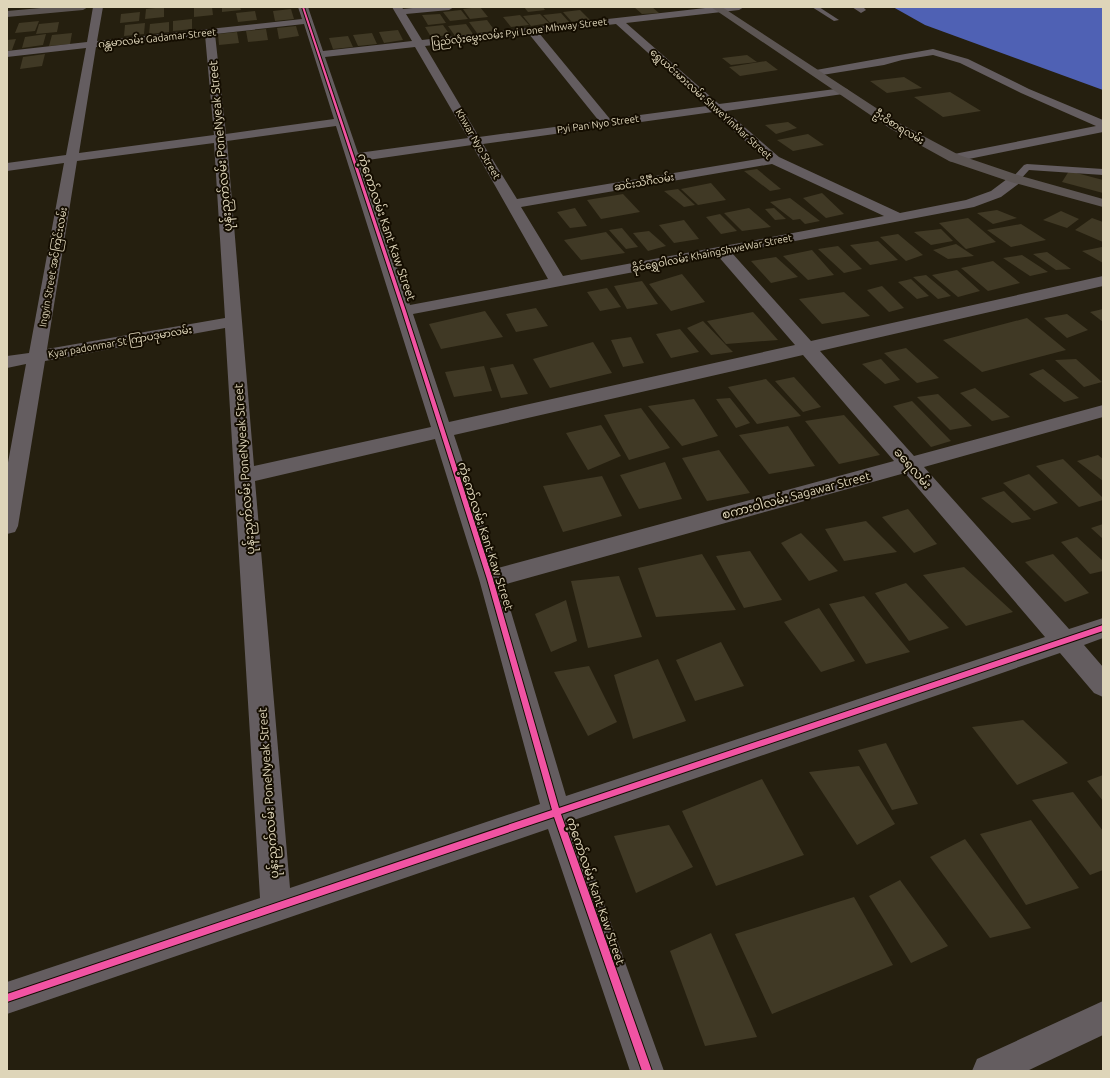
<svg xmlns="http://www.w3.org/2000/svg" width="1110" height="1078" font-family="Ubuntu,'Noto Sans Myanmar',sans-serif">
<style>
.water{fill:#4f61b4}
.building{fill:#403925}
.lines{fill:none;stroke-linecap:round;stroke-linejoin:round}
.lane{fill:#645d60;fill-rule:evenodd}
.street{fill:#645d60;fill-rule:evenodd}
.secondary{fill:#5c5553;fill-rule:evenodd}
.cycleway-casing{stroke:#140d00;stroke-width:2}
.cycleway{fill:#f153a3;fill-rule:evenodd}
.labels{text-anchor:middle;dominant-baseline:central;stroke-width:4;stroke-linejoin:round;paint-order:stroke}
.far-street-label{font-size:10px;fill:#ded5b9;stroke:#140d00}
.street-label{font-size:12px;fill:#ded5b9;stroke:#140d00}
</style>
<rect width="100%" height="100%" fill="#251f0f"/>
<path class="water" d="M 893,7 L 1103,7 L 1103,90 L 925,25 Z"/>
<g class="building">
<path d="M 164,7 L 164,17 L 145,19 L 146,9 Z"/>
<path d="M 212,7 L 213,15 L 194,17 L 194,8 Z"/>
<path d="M 222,7 L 240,7 L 241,10 L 222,12 Z"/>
<path d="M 480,7 L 488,17 L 470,19 L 463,9 Z"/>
<path d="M 524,7 L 543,7 L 545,10 L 528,12 Z"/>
<path d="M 634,7 L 652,7 L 659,13 L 642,14 Z"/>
<path d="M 291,9 L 294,19 L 275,21 L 273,11 Z"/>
<path d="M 461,10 L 468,19 L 450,21 L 443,12 Z"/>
<path d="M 580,10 L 590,20 L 572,22 L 563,12 Z"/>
<path d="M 255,11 L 257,20 L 238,22 L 236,13 Z"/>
<path d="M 140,12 L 139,21 L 120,23 L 121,14 Z"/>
<path d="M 561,13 L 570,23 L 552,25 L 543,15 Z"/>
<path d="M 440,14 L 446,23 L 428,25 L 422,15 Z"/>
<path d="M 540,14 L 549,23 L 531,26 L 523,16 Z"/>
<path d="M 520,15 L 529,25 L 511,27 L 503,17 Z"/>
<path d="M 192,19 L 192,29 L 173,31 L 173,21 Z"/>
<path d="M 487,20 L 495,31 L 477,33 L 469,22 Z"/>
<path d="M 39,21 L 35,31 L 15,33 L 19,23 Z"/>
<path d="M 59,22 L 57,32 L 36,34 L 39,24 Z"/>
<path d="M 169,22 L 169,32 L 149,34 L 150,24 Z"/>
<path d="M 145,23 L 144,34 L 124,36 L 125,25 Z"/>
<path d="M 466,24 L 473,34 L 455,36 L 448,26 Z"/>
<path d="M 443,25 L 450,35 L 431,37 L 425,27 Z"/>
<path d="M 296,26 L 299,36 L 279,39 L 277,28 Z"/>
<path d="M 266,29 L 268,40 L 248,42 L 246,31 Z"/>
<path d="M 398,30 L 403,40 L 384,43 L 379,32 Z"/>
<path d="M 237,32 L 239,43 L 219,45 L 218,34 Z"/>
<path d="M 72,33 L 70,44 L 49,46 L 52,35 Z"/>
<path d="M 372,33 L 377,44 L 358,46 L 353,35 Z"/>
<path d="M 46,34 L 43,45 L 22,48 L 25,37 Z"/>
<path d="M 348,36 L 353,47 L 333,49 L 329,38 Z"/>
<path d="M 16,39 L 12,50 L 7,51 L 7,40 Z"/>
<path d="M 45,54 L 42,66 L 20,69 L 23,57 Z"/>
<path d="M 747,55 L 757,62 L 731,65 L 722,58 Z"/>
<path d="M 766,61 L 778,70 L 740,76 L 729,67 Z"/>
<path d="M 904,77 L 922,88 L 887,93 L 870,81 Z"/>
<path d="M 950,92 L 981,111 L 943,117 L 914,97 Z"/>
<path d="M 788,122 L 797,128 L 776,134 L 765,125 Z"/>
<path d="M 808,134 L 824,145 L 793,151 L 777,140 Z"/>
<path d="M 757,169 L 781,189 L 770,191 L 744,171 Z"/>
<path d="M 1069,171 L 1103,180 L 1103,193 L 1062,182 Z"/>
<path d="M 711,183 L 726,200 L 698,205 L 681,189 Z"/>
<path d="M 678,189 L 695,205 L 684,207 L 664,191 Z"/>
<path d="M 822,193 L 844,214 L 826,218 L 803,198 Z"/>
<path d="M 623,194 L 640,212 L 601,219 L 587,200 Z"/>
<path d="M 790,198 L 820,221 L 805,224 L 800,219 L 793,220 L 770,202 Z"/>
<path d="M 575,208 L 587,226 L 570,228 L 557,212 Z"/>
<path d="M 749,208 L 771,227 L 742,231 L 724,213 Z"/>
<path d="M 774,208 L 786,219 L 775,220 L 765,209 Z"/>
<path d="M 997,210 L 1017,218 L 993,224 L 977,213 Z"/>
<path d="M 1061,211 L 1079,219 L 1067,228 L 1043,220 Z"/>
<path d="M 720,214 L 737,231 L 721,234 L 706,217 Z"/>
<path d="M 968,218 L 996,242 L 966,249 L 939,223 Z"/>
<path d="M 1092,218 L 1103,222 L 1103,242 L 1075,230 Z"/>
<path d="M 684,220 L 699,239 L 674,243 L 659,225 Z"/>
<path d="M 1021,224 L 1046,240 L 1011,247 L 987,230 Z"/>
<path d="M 622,228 L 638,247 L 626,249 L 609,230 Z"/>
<path d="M 941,229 L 953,241 L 931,245 L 914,232 Z"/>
<path d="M 649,231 L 666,246 L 648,251 L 633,233 Z"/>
<path d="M 606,232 L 625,253 L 581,260 L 564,240 Z"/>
<path d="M 898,234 L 923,255 L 906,261 L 880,237 Z"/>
<path d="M 878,241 L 898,260 L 870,265 L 850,245 Z"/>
<path d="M 956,244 L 974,256 L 948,259 L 933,250 Z"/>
<path d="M 838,246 L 862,269 L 844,273 L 818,249 Z"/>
<path d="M 1102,247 L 1103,263 L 1082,251 Z"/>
<path d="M 812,250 L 834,275 L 808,280 L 783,256 Z"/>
<path d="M 1047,252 L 1071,269 L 1056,270 L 1033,254 Z"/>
<path d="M 1022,255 L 1048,272 L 1030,276 L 1003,258 Z"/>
<path d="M 776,257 L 798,277 L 771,283 L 751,261 Z"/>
<path d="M 993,261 L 1020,283 L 988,291 L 961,268 Z"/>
<path d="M 957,270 L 980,291 L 958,297 L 932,275 Z"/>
<path d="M 682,274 L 705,302 L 671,311 L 649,284 Z"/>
<path d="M 926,275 L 951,296 L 938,299 L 913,277 Z"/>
<path d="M 911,279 L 929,296 L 917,299 L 898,282 Z"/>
<path d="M 642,281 L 658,304 L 627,309 L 614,286 Z"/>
<path d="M 882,286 L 904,308 L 889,312 L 867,290 Z"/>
<path d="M 607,288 L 621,307 L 600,311 L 587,292 Z"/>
<path d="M 844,292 L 870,316 L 822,324 L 799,299 Z"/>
<path d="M 536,308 L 548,326 L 516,332 L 506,314 Z"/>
<path d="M 1103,309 L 1103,322 L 1090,312 Z"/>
<path d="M 485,311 L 503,337 L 441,349 L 429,324 Z"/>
<path d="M 753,312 L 778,340 L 726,344 L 707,321 Z"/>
<path d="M 1067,314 L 1088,330 L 1067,338 L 1044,318 Z"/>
<path d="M 1027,318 L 1066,350 L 982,372 L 943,340 Z"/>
<path d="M 703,321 L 725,344 L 733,352 L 711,355 L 687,328 Z"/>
<path d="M 680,329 L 699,352 L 671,358 L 656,334 Z"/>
<path d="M 631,337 L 644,363 L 623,367 L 611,340 Z"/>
<path d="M 593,342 L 612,373 L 550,388 L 533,359 Z"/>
<path d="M 906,348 L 939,378 L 917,383 L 884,353 Z"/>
<path d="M 881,359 L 900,380 L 885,384 L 862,364 Z"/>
<path d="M 1076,359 L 1102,382 L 1084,387 L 1055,360 Z"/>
<path d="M 513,364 L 528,394 L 501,398 L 490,368 Z"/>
<path d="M 484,366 L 492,391 L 454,397 L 445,372 Z"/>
<path d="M 1043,369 L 1079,398 L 1064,402 L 1029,374 Z"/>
<path d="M 794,377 L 821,407 L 803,412 L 775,381 Z"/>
<path d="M 766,379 L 801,416 L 757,424 L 728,387 Z"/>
<path d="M 975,388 L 1010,417 L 992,421 L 960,393 Z"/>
<path d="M 938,394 L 972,426 L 950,430 L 917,397 Z"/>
<path d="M 730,398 L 750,423 L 736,428 L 716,399 Z"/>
<path d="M 694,399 L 718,436 L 682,446 L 648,406 Z"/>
<path d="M 912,401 L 951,441 L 931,447 L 893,406 Z"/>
<path d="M 641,408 L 670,448 L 629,460 L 604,415 Z"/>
<path d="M 844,415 L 880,455 L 839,464 L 805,421 Z"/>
<path d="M 601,425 L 621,456 L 588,470 L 566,433 Z"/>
<path d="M 788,426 L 815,466 L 769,474 L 739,435 Z"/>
<path d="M 719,450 L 750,493 L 707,501 L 682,458 Z"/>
<path d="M 1098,455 L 1103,459 L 1103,481 L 1077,461 Z"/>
<path d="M 1063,459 L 1103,498 L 1103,500 L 1079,507 L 1036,466 Z"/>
<path d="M 665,462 L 682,499 L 639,509 L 620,475 Z"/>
<path d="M 1029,474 L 1058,503 L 1034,511 L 1003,483 Z"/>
<path d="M 602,476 L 622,516 L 563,532 L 543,486 Z"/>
<path d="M 1004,491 L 1031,519 L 1012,523 L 981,498 Z"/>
<path d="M 908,509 L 937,544 L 914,553 L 882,517 Z"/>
<path d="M 866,521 L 897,552 L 844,561 L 825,529 Z"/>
<path d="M 1103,524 L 1103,539 L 1091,528 Z"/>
<path d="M 801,533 L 838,571 L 809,581 L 781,543 Z"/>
<path d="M 1077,537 L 1103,561 L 1103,571 L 1090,574 L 1061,542 Z"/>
<path d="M 750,551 L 782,600 L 744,608 L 716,556 Z"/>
<path d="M 702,554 L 736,610 L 656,617 L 638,568 Z"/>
<path d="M 1053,554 L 1089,593 L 1065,602 L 1025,562 Z"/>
<path d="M 964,567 L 1013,612 L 966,626 L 923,575 Z"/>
<path d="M 619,576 L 642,637 L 588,648 L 571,581 Z"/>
<path d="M 906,583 L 949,628 L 909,641 L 875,593 Z"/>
<path d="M 864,596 L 910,652 L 866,664 L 829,604 Z"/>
<path d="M 566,600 L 577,641 L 551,652 L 535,614 Z"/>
<path d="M 819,608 L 855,661 L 821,672 L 784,622 Z"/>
<path d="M 721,642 L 744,686 L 695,701 L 676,660 Z"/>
<path d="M 658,659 L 686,721 L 633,739 L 614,675 Z"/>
<path d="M 589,666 L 617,722 L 588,736 L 554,672 Z"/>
<path d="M 1023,720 L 1068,763 L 1017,785 L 972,727 Z"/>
<path d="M 886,743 L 918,804 L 892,810 L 858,750 Z"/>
<path d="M 859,766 L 895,824 L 857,845 L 809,772 Z"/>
<path d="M 1103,775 L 1103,801 L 1087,781 Z"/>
<path d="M 762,779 L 804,855 L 716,886 L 682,811 Z"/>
<path d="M 1073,792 L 1103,831 L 1103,870 L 1090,875 L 1032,800 Z"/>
<path d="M 1031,820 L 1079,888 L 1026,905 L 980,834 Z"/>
<path d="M 669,825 L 693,867 L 636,893 L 614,836 Z"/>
<path d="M 965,839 L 1031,928 L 990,938 L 930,857 Z"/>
<path d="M 900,880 L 948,946 L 911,963 L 869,896 Z"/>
<path d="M 854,897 L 893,965 L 772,1014 L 735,934 Z"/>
<path d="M 711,933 L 757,1037 L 705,1046 L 670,951 Z"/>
</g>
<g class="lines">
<g class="lane">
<path d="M 812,7 L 819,7 L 839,20 L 834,21 Z"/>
<path d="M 1027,164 L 1103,169 L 1103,175 L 1029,170 L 1019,181 L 1013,181 L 1012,179 L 1013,177 L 1024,165 Z"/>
</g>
<g class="street">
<path d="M 93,7 L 103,7 L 97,41 L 302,19 L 298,7 L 308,7 L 323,51 L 412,41 L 392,7 L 402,7 L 403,9 L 422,7 L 454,7 L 449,10 L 406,14 L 422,40 L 714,7 L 744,7 L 739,10 L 626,23 L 719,104 L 843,88 L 847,89 L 849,91 L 847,93 L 843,94 L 726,111 L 779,157 L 900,213 L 966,200 L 991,191 L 1011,176 L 1021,176 L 1023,179 L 1021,182 L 1001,197 L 974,207 L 732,253 L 811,341 L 1103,276 L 1103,286 L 820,351 L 914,456 L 1103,405 L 1103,417 L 924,467 L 1069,629 L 1103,618 L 1103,638 L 1084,645 L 1103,667 L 1103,697 L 1094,693 L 1060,653 L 574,820 L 664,1071 L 630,1071 L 548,829 L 7,1014 L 7,982 L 260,898 L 225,328 L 45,361 L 18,526 L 15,532 L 7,534 L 7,468 L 26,364 L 7,368 L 7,356 L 29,353 L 64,163 L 7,171 L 7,163 L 66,155 L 86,48 L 7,57 L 7,51 L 87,42 ZM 304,24 L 334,119 L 226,134 L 215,34 ZM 616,24 L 707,106 L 610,119 L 539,33 ZM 529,34 L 599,121 L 479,137 L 425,46 ZM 205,35 L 214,135 L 79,153 L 96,47 ZM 415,47 L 468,138 L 358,153 L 325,57 ZM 713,112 L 764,158 L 517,199 L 483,144 ZM 336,126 L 431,427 L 254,466 L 227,141 ZM 214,143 L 225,318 L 47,349 L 77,161 ZM 472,145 L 548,279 L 410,305 L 361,161 ZM 772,164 L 884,216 L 563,276 L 521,207 ZM 718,256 L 795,345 L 449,422 L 413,314 ZM 803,355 L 894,461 L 498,568 L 454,435 ZM 435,439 L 479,579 L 540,804 L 290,888 L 255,481 ZM 905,473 L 1045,637 L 566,796 L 503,585 Z"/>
<path d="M 852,7 L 863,7 L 866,10 L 861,13 Z"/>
<path d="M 933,49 L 968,59 L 1029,89 L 1103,120 L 1103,132 L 954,162 L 949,161 L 948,158 L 949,155 L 1096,126 L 1021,93 L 960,63 L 933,55 L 902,60 L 884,65 L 816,76 L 811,73 L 816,70 Z"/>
<path d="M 1103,1001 L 1103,1035 L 1027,1071 L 972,1071 L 977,1059 Z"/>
</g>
<g class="secondary">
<path d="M 52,7 L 88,7 L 83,10 L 7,17 L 7,11 Z"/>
<path d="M 711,7 L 722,7 L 899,123 L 959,155 L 1021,176 L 1103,199 L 1103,207 L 1011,182 L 949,161 L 891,129 Z"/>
</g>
<g class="cycleway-casing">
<path id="cycleway" d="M 302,7 L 304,7 L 406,311 L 493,579 L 559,808 L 1103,625 L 1103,631 L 561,814 L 652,1071 L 642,1071 L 554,817 L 7,1002 L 7,994 L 552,810 L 487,579 L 402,311 Z"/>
</g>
<use href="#cycleway" class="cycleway"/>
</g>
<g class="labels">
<g class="far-street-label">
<text transform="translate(519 32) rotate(-7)">ပြည်လုံးမွှေးလမ်း Pyi Lone Mhway Street</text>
<text transform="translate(157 38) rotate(-6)">ဂန္တမာလမ်း Gadamar Street</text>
<text transform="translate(711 104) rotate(42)">ရွှေယင်းမားလမ်း ShweYinMar Street</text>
<text transform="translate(598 124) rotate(-8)">Pyi Pan Nyo Street</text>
<text transform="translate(899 127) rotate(31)">ဦးဝိစာရလမ်း</text>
<text transform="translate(478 144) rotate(60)">Khwar Nyo Street</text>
<text transform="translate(644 182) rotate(-10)">ဆင်းသိင်္ဂီလမ်း</text>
<text transform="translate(712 253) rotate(-11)">ခိုင်ရွှေဝါလမ်း KhaingShweWar Street</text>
<text transform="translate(53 267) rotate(-80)">Ingyin Street အင်ကြင်းလမ်း</text>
<text transform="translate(120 342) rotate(-10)">Kyar padonmar St ကြာပဒုမာလမ်း</text>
</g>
<g class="street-label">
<text transform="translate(220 146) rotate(-95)">ပုန်းညှက်လမ်း PoneNyeak Street</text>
<text transform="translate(387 227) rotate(71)">ကံ့ကော်လမ်း Kant Kaw Street</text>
<text transform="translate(913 468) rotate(49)">ခရေလမ်း</text>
<text transform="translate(244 469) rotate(-94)">ပုန်းညှက်လမ်း PoneNyeak Street</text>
<text transform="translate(796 495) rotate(-15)">စကားဝါလမ်း Sagawar Street</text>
<text transform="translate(486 536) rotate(72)">ကံ့ကော်လမ်း Kant Kaw Street</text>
<text transform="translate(268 793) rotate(-94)">ပုန်းညှက်လမ်း PoneNyeak Street</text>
<text transform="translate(596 891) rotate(71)">ကံ့ကော်လမ်း Kant Kaw Street</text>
</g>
</g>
<rect width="1110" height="1078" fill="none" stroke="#ded5b9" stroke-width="16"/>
</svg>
